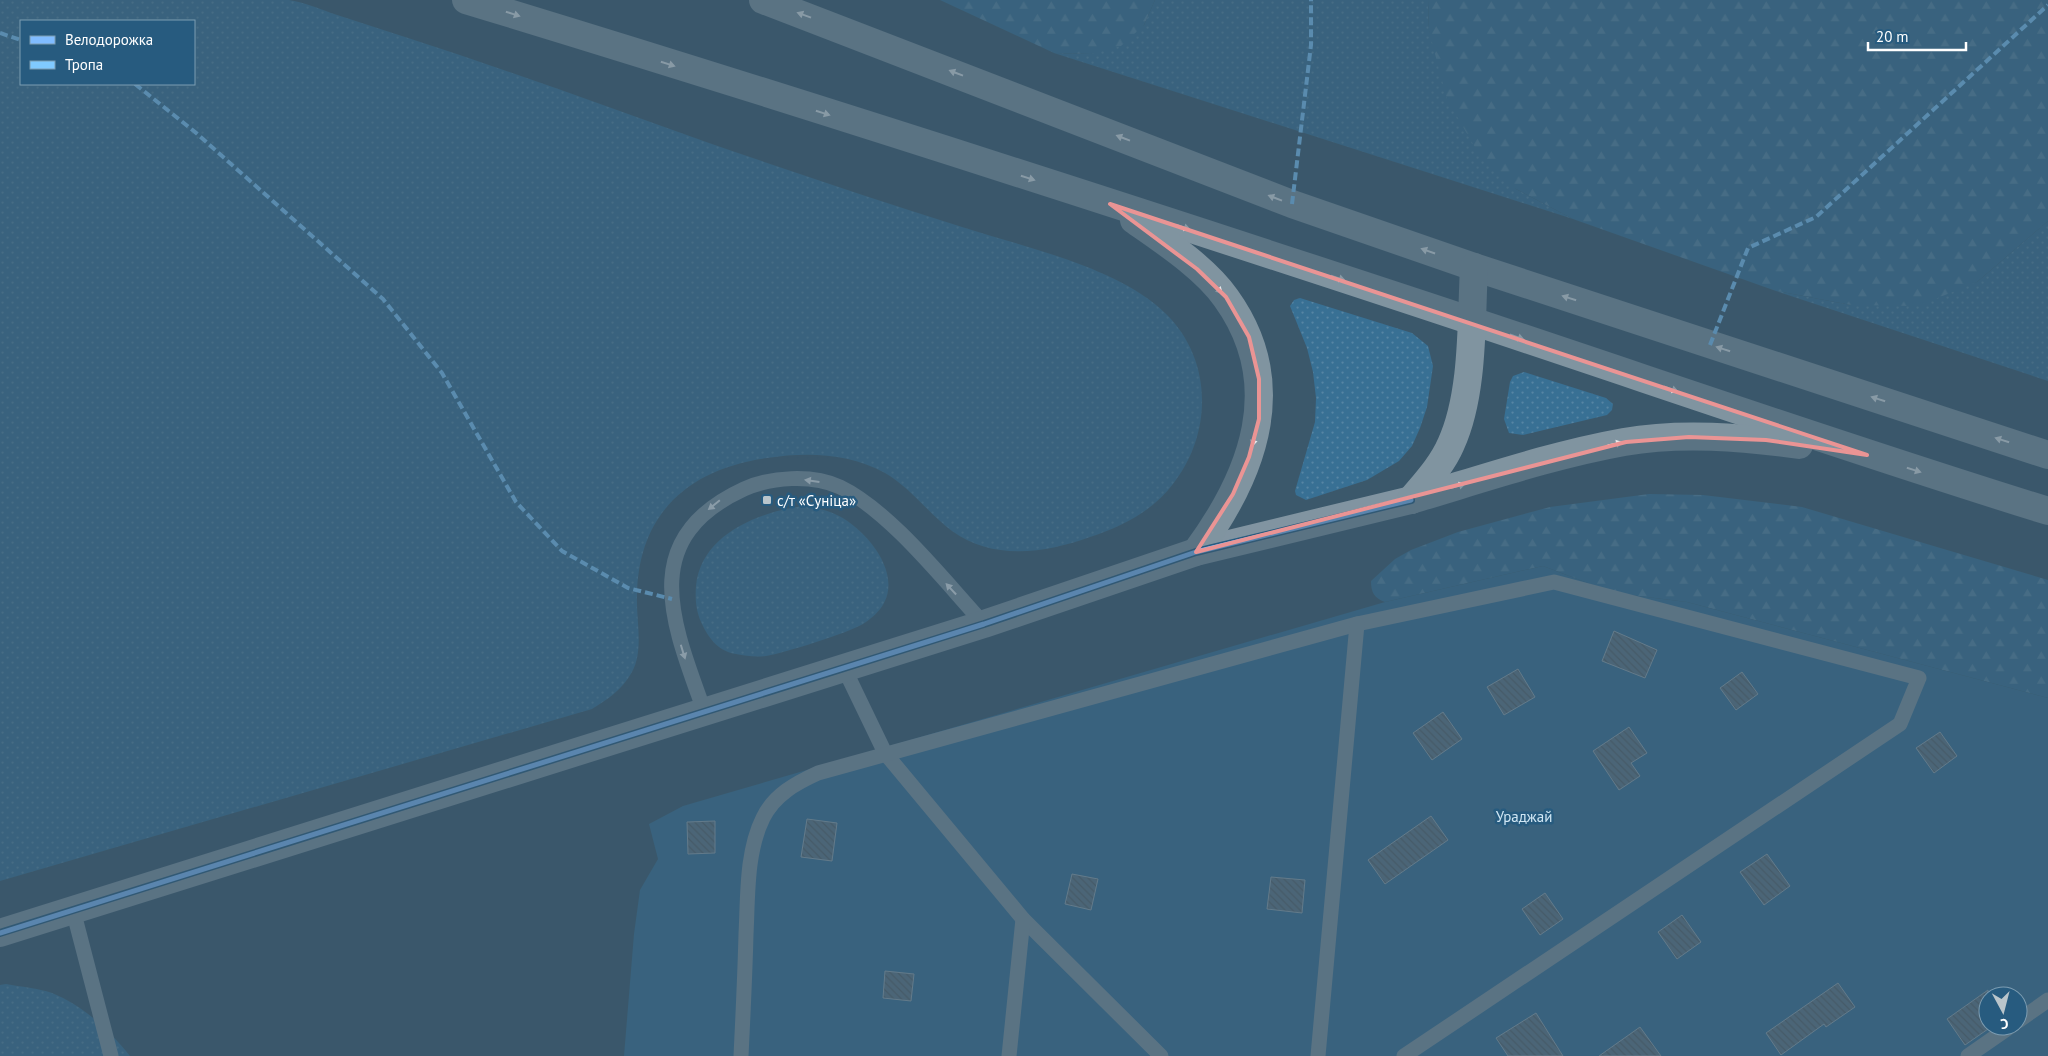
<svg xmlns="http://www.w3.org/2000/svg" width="2048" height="1056" font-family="'PT Sans',sans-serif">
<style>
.grass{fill:url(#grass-dots);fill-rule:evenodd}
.forest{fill:url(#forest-firs)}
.green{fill:#387094;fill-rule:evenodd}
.building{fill:url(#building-back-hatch);stroke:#94a5b0}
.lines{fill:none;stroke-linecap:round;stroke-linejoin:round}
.service{stroke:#8194a1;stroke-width:15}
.tertiary{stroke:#8194a1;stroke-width:28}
.trunk{stroke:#8094a0;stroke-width:28}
.quiet{stroke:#80caff;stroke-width:4;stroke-dasharray:8 4;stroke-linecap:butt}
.cycleway-casing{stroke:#275b7f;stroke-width:8}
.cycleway{stroke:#80bcff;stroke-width:5}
.oneway{fill:#e6eaec}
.oneway2{fill:#eceff1}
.marked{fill:none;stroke:#ea9494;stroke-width:4;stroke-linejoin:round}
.poi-dot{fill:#bac5cb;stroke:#275b7f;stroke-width:2}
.labels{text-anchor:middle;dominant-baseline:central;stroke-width:5;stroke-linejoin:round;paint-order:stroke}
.poi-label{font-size:15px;fill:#fff;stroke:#275b7f;text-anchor:start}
.park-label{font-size:15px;fill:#d1e7f4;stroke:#275b7f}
</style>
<defs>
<pattern id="grass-dots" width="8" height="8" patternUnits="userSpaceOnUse" patternTransform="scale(1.25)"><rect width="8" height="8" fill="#387094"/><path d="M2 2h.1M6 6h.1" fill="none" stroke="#5685a4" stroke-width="1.8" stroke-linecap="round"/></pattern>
<pattern id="forest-firs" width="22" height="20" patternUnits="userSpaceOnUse" patternTransform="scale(1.25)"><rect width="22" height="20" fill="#387094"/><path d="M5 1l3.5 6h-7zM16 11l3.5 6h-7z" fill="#5685a4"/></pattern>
<pattern id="building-back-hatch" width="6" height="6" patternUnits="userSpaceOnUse" patternTransform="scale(1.25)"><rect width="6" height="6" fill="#617785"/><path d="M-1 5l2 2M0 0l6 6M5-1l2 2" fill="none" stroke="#555f66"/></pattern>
</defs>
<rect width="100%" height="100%" fill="#3b586b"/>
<g class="grass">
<path d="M 0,0 C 67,0 133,0 200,0 C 229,0 260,0 289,0 C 303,2 318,8 331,13 C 356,21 380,29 405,37 C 507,70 608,107 709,143 C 793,172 877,200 962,227 C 1024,247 1118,267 1165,313 C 1213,359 1213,433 1173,484 C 1153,511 1121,527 1090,537 C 1046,553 993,561 952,531 C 929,514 911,488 885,473 C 848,453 807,452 767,458 C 688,469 638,514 637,596 C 636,620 644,650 632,672 C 622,690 608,699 592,709 L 0,881 ZM 21,21 L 194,21 L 194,84 L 21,84 Z"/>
<path d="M 1155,0 L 1428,0 L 1429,31 L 1516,189 L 1573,219 L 1054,53 L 1091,54 L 1144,25 Z"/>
<path d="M 2048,221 L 2048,381 L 1776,291 L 1851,305 L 1977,282 Z"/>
<path d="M 1300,298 L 1412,333 L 1428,346 L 1433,366 L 1427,407 L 1420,428 L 1412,446 L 1399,461 L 1367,480 L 1306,500 L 1296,495 L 1295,491 L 1315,422 L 1316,398 L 1313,372 L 1307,348 L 1290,306 L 1294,300 Z"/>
<path d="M 1524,372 L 1606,398 L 1613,404 L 1612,410 L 1607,415 L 1523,435 L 1509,433 L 1504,419 L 1510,382 L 1513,376 Z"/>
<path d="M 803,506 C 816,508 828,510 839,516 C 866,530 901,571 884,603 C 880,611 871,619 863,624 C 848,633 784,653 766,656 C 755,657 746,656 736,654 C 720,652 709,639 703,626 C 696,613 695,600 696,586 C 701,534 759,512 803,506 Z"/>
<path d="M 6,984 C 21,987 38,988 52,993 C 84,1006 109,1030 130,1056 L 0,1056 L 0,985 Z"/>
</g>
<g class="forest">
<path d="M 940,0 L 1155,0 L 1144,25 L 1121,46 L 1091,54 L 1054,53 Z"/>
<path d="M 1428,0 L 2048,0 L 2048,221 L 1977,282 L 1918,306 L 1851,305 L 1776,291 L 1573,219 L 1516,189 L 1477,151 L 1447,99 L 1429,31 Z"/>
<path d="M 1649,494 L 1703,495 L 1802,507 L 2048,580 L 2048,698 L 1687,602 L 1614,593 L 1543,566 L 1385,602 C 1374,598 1371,592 1371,581 L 1395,559 L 1411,550 L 1458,532 L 1550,507 Z"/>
</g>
<path class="green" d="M 1543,566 L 1614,593 L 1687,602 L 2048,698 L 2048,1056 L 624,1056 L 634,934 L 640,890 L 658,859 L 649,824 L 683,806 L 1385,602 ZM 1988,996 L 2018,996 L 2018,1026 L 1988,1026 Z"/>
<g class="building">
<path d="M 1614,631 L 1657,650 L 1645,678 L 1602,661 Z"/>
<path d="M 1518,669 L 1535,697 L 1504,715 L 1487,687 Z"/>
<path d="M 1742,672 L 1758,694 L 1736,710 L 1720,688 Z"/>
<path d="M 1443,712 L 1462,739 L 1432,760 L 1413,733 Z"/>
<path d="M 1629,727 L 1647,753 L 1631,763 L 1640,776 L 1619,790 L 1593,751 Z"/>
<path d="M 1940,732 L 1957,756 L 1934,773 L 1916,748 Z"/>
<path d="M 1431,816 L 1448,840 L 1385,884 L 1368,860 Z"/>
<path d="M 807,819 L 837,823 L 832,861 L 801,857 Z"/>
<path d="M 715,821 L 715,853 L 688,854 L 687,822 Z"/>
<path d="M 1767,854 L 1790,886 L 1764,905 L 1740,872 Z"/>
<path d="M 1072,874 L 1098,879 L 1091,910 L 1065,904 Z"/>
<path d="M 1271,877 L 1305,880 L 1302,913 L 1267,909 Z"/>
<path d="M 1545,893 L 1563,919 L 1540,935 L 1522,909 Z"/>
<path d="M 1682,915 L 1701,942 L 1677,959 L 1658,932 Z"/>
<path d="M 885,971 L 914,974 L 911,1001 L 883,998 Z"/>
<path d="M 1838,983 L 1855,1007 L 1826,1027 L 1824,1024 L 1781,1055 L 1766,1033 Z"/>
<path d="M 1988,990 L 1988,1029 L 1965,1045 L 1947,1019 Z"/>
<path d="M 1536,1013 L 1563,1056 L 1508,1056 L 1496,1038 Z"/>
<path d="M 1640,1027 L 1661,1056 L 1599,1056 Z"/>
</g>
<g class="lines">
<g class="service">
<path d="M 844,668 L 885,753 L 1023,919 L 1161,1056"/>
<path d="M 705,713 C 673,624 635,539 744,489 C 771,477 812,474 840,487 C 890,511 946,583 984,624"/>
<path d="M 73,910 L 111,1056"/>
<path d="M 2018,1021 L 2048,1000"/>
<path d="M 741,1056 C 743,1015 745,975 746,934 C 748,897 746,852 763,818 C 774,795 796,783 818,773 L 1357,624 L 1554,582 L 1919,678 L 1900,724 L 1404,1056"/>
<path d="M 1009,1056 L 1023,919"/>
<path d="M 1318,1056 L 1357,624"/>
<path d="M 1968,1056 L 2011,1026"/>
</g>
<path class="tertiary" d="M 0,933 L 984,624 L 1196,552 L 1411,500"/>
<g class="trunk">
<path d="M 466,0 C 802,102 1136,210 1469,320 C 1662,384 1854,451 2048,511"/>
<path d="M 763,0 L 1292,204 L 1474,267 L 2048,455"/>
<path d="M 1134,220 C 1164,241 1205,268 1226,298 C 1288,384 1253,475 1196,552"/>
<path d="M 1411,500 C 1482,479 1552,455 1624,442 C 1681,432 1742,437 1799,445"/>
<path d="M 1411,500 C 1426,482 1442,465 1451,444 C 1474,394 1471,321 1474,267"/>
</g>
<g class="quiet">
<path d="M 0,33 L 21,40"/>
<path d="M 135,84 L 195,132 L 383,299 L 442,373 L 516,502 L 562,551 L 628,588 L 672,599"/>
<path d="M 1292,204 L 1311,45 L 1311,0"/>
<path d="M 1710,345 L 1748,248 L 1816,217 L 2048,5"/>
</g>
<g class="cycleway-casing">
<path id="cycleway" d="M 0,933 L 984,624 L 1196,552 L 1411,500"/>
</g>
<use href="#cycleway" class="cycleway"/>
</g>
<defs><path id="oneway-solid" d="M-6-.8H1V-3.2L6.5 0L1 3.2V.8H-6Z" transform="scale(1.25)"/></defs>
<g class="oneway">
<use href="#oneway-solid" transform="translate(513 14) rotate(18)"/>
<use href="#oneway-solid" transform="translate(804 15) rotate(-160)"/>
<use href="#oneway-solid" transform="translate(668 64) rotate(18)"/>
<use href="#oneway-solid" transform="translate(956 73) rotate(-159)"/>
<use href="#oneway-solid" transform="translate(823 113) rotate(18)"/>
<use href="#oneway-solid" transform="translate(1123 138) rotate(-159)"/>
<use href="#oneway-solid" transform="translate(1028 178) rotate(18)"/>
<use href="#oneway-solid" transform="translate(1275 198) rotate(-159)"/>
<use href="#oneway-solid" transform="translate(1183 227) rotate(18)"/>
<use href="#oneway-solid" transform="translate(1428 251) rotate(-161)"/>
<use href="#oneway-solid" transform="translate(1338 278) rotate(18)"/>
<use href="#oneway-solid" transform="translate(1217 288) rotate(45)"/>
<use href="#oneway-solid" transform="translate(1569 298) rotate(-162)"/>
<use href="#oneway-solid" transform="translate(1517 337) rotate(19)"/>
<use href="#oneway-solid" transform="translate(1723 349) rotate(-162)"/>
<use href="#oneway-solid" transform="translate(1671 389) rotate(19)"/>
<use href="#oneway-solid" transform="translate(1878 399) rotate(-162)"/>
<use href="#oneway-solid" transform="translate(1254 439) rotate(104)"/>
<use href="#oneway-solid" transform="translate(2002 440) rotate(-162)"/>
<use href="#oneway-solid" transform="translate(1615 444) rotate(-12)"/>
<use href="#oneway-solid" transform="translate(1914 470) rotate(17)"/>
<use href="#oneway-solid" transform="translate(1458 486) rotate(-16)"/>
</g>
<g class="oneway2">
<use href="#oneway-solid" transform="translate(812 481) rotate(-172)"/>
<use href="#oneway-solid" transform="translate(714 505) rotate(141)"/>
<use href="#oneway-solid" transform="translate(951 589) rotate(-133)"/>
<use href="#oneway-solid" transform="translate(683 652) rotate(73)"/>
</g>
<path d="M0 0H2048V1056H0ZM 1110,204 L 1867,455 L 1766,440 L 1689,437 L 1626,442 L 1196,552 L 1233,494 L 1249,457 L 1259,419 L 1259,379 L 1249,337 L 1226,297 L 1197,269 Z" fill="#3b586b" fill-opacity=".55" fill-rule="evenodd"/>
<path class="marked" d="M 1110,204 L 1867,455 L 1766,440 L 1689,437 L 1626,442 L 1196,552 L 1233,494 L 1249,457 L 1259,419 L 1259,379 L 1249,337 L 1226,297 L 1197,269 Z"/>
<rect class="poi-dot" x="762" y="495" width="10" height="10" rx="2.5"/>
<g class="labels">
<g class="poi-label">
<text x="777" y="500">с/т «Суніца»</text>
</g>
<g class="park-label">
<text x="1524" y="816">Ураджай</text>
</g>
</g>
<rect x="20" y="20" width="175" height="65" fill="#275b7f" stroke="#7d9db2"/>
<rect x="30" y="36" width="25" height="8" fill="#80bcff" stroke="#7d9db2"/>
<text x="65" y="45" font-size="15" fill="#ffffff">Велодорожка</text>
<rect x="30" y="61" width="25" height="8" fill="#80caff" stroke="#7d9db2"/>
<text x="65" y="70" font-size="15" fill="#ffffff">Тропа</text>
<g transform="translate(2003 1011) rotate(173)"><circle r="24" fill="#275b7f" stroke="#7d9db2"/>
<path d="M0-4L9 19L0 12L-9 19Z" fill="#bac5cb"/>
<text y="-8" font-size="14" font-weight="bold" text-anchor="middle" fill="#ffffff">С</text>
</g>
<path d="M1868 42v8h98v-8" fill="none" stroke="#ffffff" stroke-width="2.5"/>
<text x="1876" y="42" font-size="15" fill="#ffffff" stroke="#275b7f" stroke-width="4" paint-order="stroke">20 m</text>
</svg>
